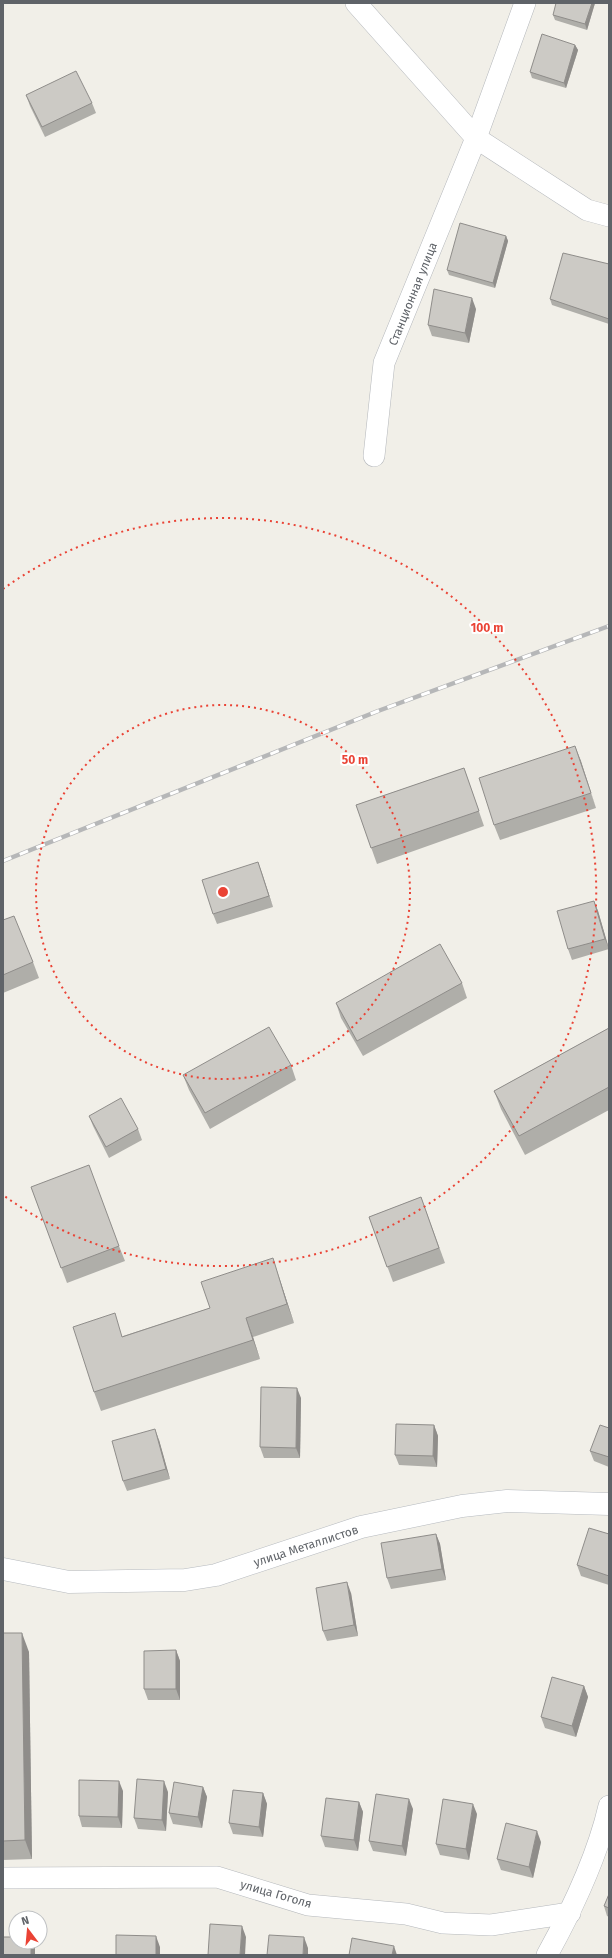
<svg xmlns="http://www.w3.org/2000/svg" width="612" height="1958" font-family="'Fira Sans',sans-serif">
<style>
.lines{fill:none;stroke-linecap:round;stroke-linejoin:round}
.street-casing{stroke:#b5b8bc;stroke-width:22}
.secondary-casing{stroke:#b6babf;stroke-width:23}
.street{stroke:#fff;stroke-width:21}
.secondary{stroke:#fff;stroke-width:22}
.rail-casing{stroke:#b6b7b8;stroke-width:4.5}
.rail{stroke:#fff;stroke-width:3;stroke-dasharray:9;stroke-linecap:butt}
.wall{fill:#afaea9}
.shaded-wall{fill:#8f8d8a}
.building{fill:#cccac5;stroke:#8f8d8a}
.ring{fill:none;stroke:#ea4335;stroke-width:2;stroke-dasharray:2 4}
.labels{text-anchor:middle;dominant-baseline:central;stroke-width:4;stroke-linejoin:round;paint-order:stroke}
.street-label{font-size:12px;fill:#5f6368;stroke:#fff}
.centre{fill:#ea4335;stroke:#fff;stroke-width:2}
.ring-label{font-size:12px;text-anchor:middle;font-weight:bold;fill:#ea4335;stroke:#fff;stroke-width:4;stroke-linejoin:round;paint-order:stroke}
</style>
<rect width="100%" height="100%" fill="#f1efe8"/>
<g class="lines">
<g class="street-casing">
<g id="street">
<path d="M 356,3 L 476,138 L 587,210 L 609,216"/>
<path d="M 374,456 L 384,363 L 476,138 L 525,3"/>
<path d="M 3,1878 L 217,1877 L 308,1905 L 406,1914 L 443,1923 L 491,1925 L 570,1913"/>
<path d="M 547,1955 C 573,1908 597,1858 609,1806"/>
</g>
</g>
<g class="secondary-casing">
<path id="secondary" d="M 3,1569 L 69,1582 L 185,1580 L 216,1575 L 361,1527 L 462,1506 L 507,1501 L 609,1504"/>
</g>
<use href="#street" class="street"/>
<use href="#secondary" class="secondary"/>
<g class="rail-casing">
<path id="rail" d="M 3,861 L 378,711 L 609,626"/>
</g>
<use href="#rail" class="rail"/>
</g>
<g class="wall">
<path d="M 595,3 L 587,30 L 555,20 L 553,15 Z"/>
<path d="M 575,45 L 578,50 L 566,88 L 532,78 L 530,72 Z"/>
<path d="M 26,95 L 92,103 L 96,113 L 45,137 L 30,106 Z"/>
<path d="M 506,236 L 508,241 L 495,288 L 449,275 L 447,270 Z"/>
<path d="M 609,264 L 609,324 L 552,305 L 550,299 Z"/>
<path d="M 476,309 L 469,343 L 432,336 L 428,325 Z"/>
<path d="M 575,746 L 596,808 L 500,840 L 494,825 Z"/>
<path d="M 464,768 L 484,826 L 377,864 L 356,805 Z"/>
<path d="M 258,862 L 273,907 L 217,924 L 213,914 Z"/>
<path d="M 594,901 L 598,911 L 609,949 L 572,960 L 568,949 Z"/>
<path d="M 3,920 L 33,962 L 39,978 L 3,993 Z"/>
<path d="M 462,983 L 467,998 L 363,1056 L 341,1018 L 336,1003 Z"/>
<path d="M 609,1028 L 609,1110 L 525,1155 L 501,1109 L 494,1091 Z"/>
<path d="M 291,1065 L 296,1080 L 210,1129 L 189,1090 L 183,1075 Z"/>
<path d="M 89,1116 L 138,1129 L 142,1140 L 109,1158 L 93,1126 Z"/>
<path d="M 31,1187 L 119,1246 L 125,1261 L 67,1283 Z"/>
<path d="M 421,1197 L 445,1263 L 393,1282 L 369,1217 Z"/>
<path d="M 279,1277 L 294,1323 L 253,1337 L 260,1359 L 101,1411 L 94,1392 L 123,1336 L 210,1308 Z"/>
<path d="M 301,1398 L 300,1458 L 264,1458 L 260,1447 Z"/>
<path d="M 434,1425 L 438,1436 L 437,1467 L 399,1465 L 395,1455 Z"/>
<path d="M 609,1428 L 609,1467 L 594,1461 L 590,1451 Z"/>
<path d="M 159,1440 L 170,1479 L 127,1491 L 123,1481 Z"/>
<path d="M 436,1534 L 440,1544 L 446,1580 L 391,1589 L 387,1578 Z"/>
<path d="M 609,1534 L 609,1585 L 581,1576 L 577,1565 Z"/>
<path d="M 351,1593 L 358,1636 L 327,1641 L 323,1631 Z"/>
<path d="M 3,1633 L 29,1652 L 32,1859 L 3,1860 Z"/>
<path d="M 176,1650 L 180,1661 L 180,1700 L 148,1700 L 144,1689 Z"/>
<path d="M 584,1686 L 588,1697 L 576,1737 L 545,1728 L 541,1717 Z"/>
<path d="M 203,1787 L 207,1797 L 202,1828 L 173,1824 L 169,1813 Z"/>
<path d="M 123,1791 L 122,1828 L 82,1827 L 79,1816 Z"/>
<path d="M 168,1792 L 166,1831 L 138,1829 L 134,1818 Z"/>
<path d="M 263,1793 L 267,1804 L 263,1837 L 233,1834 L 229,1823 Z"/>
<path d="M 359,1802 L 363,1812 L 358,1851 L 325,1847 L 321,1836 Z"/>
<path d="M 413,1809 L 406,1856 L 373,1851 L 369,1841 Z"/>
<path d="M 477,1814 L 469,1860 L 440,1855 L 436,1844 Z"/>
<path d="M 541,1842 L 533,1878 L 501,1870 L 497,1859 Z"/>
<path d="M 609,1894 L 609,1917 L 607,1916 L 604,1906 Z"/>
</g>
<g class="shaded-wall">
<path d="M 592,3 L 595,3 L 587,30 L 585,24 Z"/>
<path d="M 575,45 L 578,50 L 566,88 L 564,83 Z"/>
<path d="M 506,236 L 508,241 L 495,288 L 493,283 Z"/>
<path d="M 472,298 L 476,309 L 469,343 L 465,333 Z"/>
<path d="M 575,746 L 581,761 L 596,808 L 591,793 Z"/>
<path d="M 258,862 L 262,873 L 273,907 L 269,896 Z"/>
<path d="M 594,901 L 598,911 L 609,949 L 605,939 Z"/>
<path d="M 273,1258 L 279,1277 L 294,1323 L 287,1304 Z"/>
<path d="M 246,1318 L 253,1337 L 260,1359 L 253,1340 Z"/>
<path d="M 297,1388 L 301,1398 L 300,1458 L 296,1448 Z"/>
<path d="M 434,1425 L 438,1436 L 437,1467 L 433,1456 Z"/>
<path d="M 155,1429 L 159,1440 L 170,1479 L 166,1469 Z"/>
<path d="M 436,1534 L 440,1544 L 446,1580 L 442,1569 Z"/>
<path d="M 347,1582 L 351,1593 L 358,1636 L 354,1625 Z"/>
<path d="M 22,1633 L 29,1652 L 32,1859 L 25,1840 Z"/>
<path d="M 176,1650 L 180,1661 L 180,1700 L 176,1689 Z"/>
<path d="M 584,1686 L 588,1697 L 576,1737 L 572,1726 Z"/>
<path d="M 119,1781 L 123,1791 L 122,1828 L 118,1817 Z"/>
<path d="M 164,1781 L 168,1792 L 166,1831 L 162,1820 Z"/>
<path d="M 203,1787 L 207,1797 L 202,1828 L 198,1817 Z"/>
<path d="M 263,1793 L 267,1804 L 263,1837 L 259,1827 Z"/>
<path d="M 409,1799 L 413,1809 L 406,1856 L 402,1846 Z"/>
<path d="M 359,1802 L 363,1812 L 358,1851 L 354,1840 Z"/>
<path d="M 473,1804 L 477,1814 L 469,1860 L 466,1849 Z"/>
<path d="M 537,1831 L 541,1842 L 533,1878 L 529,1867 Z"/>
<path d="M 242,1926 L 246,1937 L 245,1955 L 240,1955 Z"/>
<path d="M 156,1936 L 160,1947 L 160,1955 L 156,1955 Z"/>
<path d="M 304,1937 L 308,1948 L 308,1955 L 303,1955 Z"/>
<path d="M 31,1942 L 32,1942 L 35,1948 L 35,1955 L 31,1955 Z"/>
<path d="M 394,1946 L 397,1955 L 392,1955 Z"/>
</g>
<g class="building">
<path d="M 556,3 L 592,3 L 585,24 L 553,15 Z"/>
<path d="M 542,34 L 575,45 L 564,83 L 530,72 Z"/>
<path d="M 76,71 L 92,103 L 42,127 L 26,95 Z"/>
<path d="M 460,223 L 506,236 L 493,283 L 447,270 Z"/>
<path d="M 563,253 L 609,264 L 609,319 L 550,299 Z"/>
<path d="M 434,289 L 472,298 L 465,333 L 428,325 Z"/>
<path d="M 575,746 L 591,793 L 494,825 L 479,778 Z"/>
<path d="M 464,768 L 479,811 L 371,848 L 356,805 Z"/>
<path d="M 258,862 L 269,896 L 213,914 L 202,880 Z"/>
<path d="M 594,901 L 605,939 L 568,949 L 557,911 Z"/>
<path d="M 14,916 L 33,962 L 3,975 L 3,920 Z"/>
<path d="M 440,944 L 462,983 L 357,1041 L 336,1003 Z"/>
<path d="M 269,1027 L 291,1065 L 205,1113 L 183,1075 Z"/>
<path d="M 609,1028 L 609,1087 L 519,1136 L 494,1091 Z"/>
<path d="M 121,1098 L 138,1129 L 106,1147 L 89,1116 Z"/>
<path d="M 89,1165 L 119,1246 L 61,1268 L 31,1187 Z"/>
<path d="M 421,1197 L 439,1248 L 387,1267 L 369,1217 Z"/>
<path d="M 273,1258 L 287,1304 L 246,1318 L 253,1340 L 94,1392 L 73,1327 L 115,1313 L 122,1337 L 210,1308 L 201,1282 Z"/>
<path d="M 261,1387 L 297,1388 L 296,1448 L 260,1447 Z"/>
<path d="M 396,1424 L 434,1425 L 433,1456 L 395,1455 Z"/>
<path d="M 600,1425 L 609,1428 L 609,1457 L 590,1451 Z"/>
<path d="M 155,1429 L 166,1469 L 123,1481 L 112,1441 Z"/>
<path d="M 589,1528 L 609,1534 L 609,1576 L 577,1565 Z"/>
<path d="M 436,1534 L 442,1569 L 387,1578 L 381,1543 Z"/>
<path d="M 347,1582 L 354,1625 L 323,1631 L 316,1588 Z"/>
<path d="M 3,1633 L 22,1633 L 25,1840 L 3,1841 Z"/>
<path d="M 176,1650 L 176,1689 L 144,1689 L 144,1651 Z"/>
<path d="M 552,1677 L 584,1686 L 572,1726 L 541,1717 Z"/>
<path d="M 137,1779 L 164,1781 L 162,1820 L 134,1818 Z"/>
<path d="M 79,1780 L 119,1781 L 118,1817 L 79,1816 Z"/>
<path d="M 174,1782 L 203,1787 L 198,1817 L 169,1813 Z"/>
<path d="M 233,1790 L 263,1793 L 259,1827 L 229,1823 Z"/>
<path d="M 376,1794 L 409,1799 L 402,1846 L 369,1841 Z"/>
<path d="M 326,1798 L 359,1802 L 354,1840 L 321,1836 Z"/>
<path d="M 443,1799 L 473,1804 L 466,1849 L 436,1844 Z"/>
<path d="M 506,1823 L 537,1831 L 529,1867 L 497,1859 Z"/>
<path d="M 609,1894 L 609,1908 L 604,1906 Z"/>
<path d="M 210,1924 L 242,1926 L 240,1955 L 208,1955 Z"/>
<path d="M 116,1935 L 156,1936 L 156,1955 L 116,1955 Z"/>
<path d="M 269,1935 L 304,1937 L 303,1955 L 267,1955 Z"/>
<path d="M 3,1937 L 16,1937 L 16,1942 L 31,1942 L 31,1955 L 3,1955 Z"/>
<path d="M 352,1938 L 394,1946 L 392,1955 L 349,1955 Z"/>
</g>
<g class="ring">
<circle cx="223" cy="892" r="187"/>
<path d="M3 589A374 374 0 1 1 3 1195"/>
</g>
<g class="labels">
<g class="street-label">
<text transform="translate(413 294) rotate(-68)">Станционная улица</text>
<text transform="translate(306 1546) rotate(-18)">улица Металлистов</text>
<text transform="translate(276 1894) rotate(16)">улица Гоголя</text>
</g>
</g>
<circle cx="223" cy="892" r="6" class="centre"/>
<g class="ring-label">
<text x="487" y="632">100 m</text>
<text x="355" y="764">50 m</text>
</g>
<rect width="612" height="1958" fill="none" stroke="#5f6368" stroke-width="8"/>
<g transform="translate(28 1930) rotate(344)"><circle r="19" fill="#ffffff" stroke="#bfc1c3"/>
<path d="M0-3L7 15L0 10L-7 15Z" fill="#ea4335"/>
<text y="-6" font-size="11" font-weight="bold" text-anchor="middle" fill="#5f6368">N</text>
</g>
</svg>
